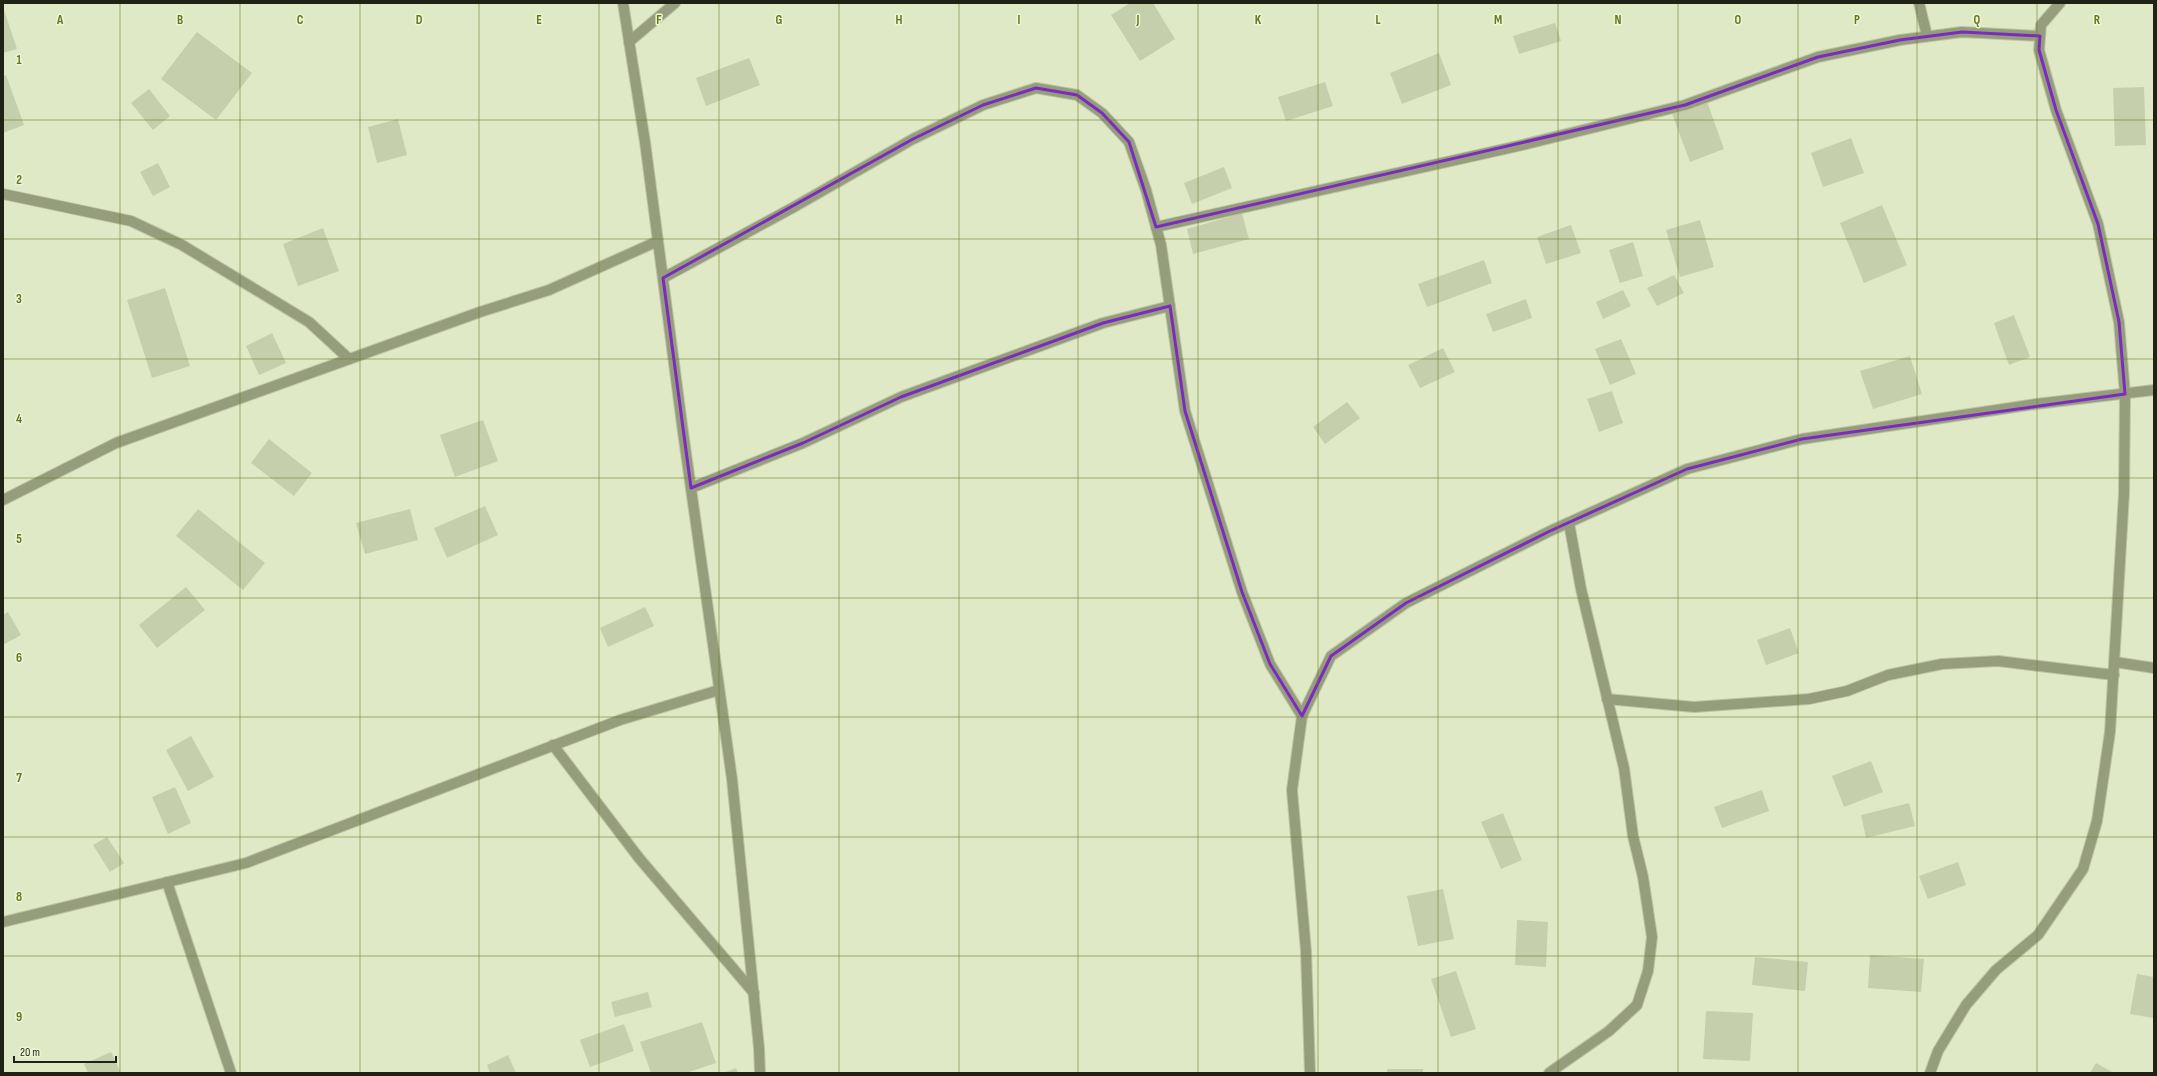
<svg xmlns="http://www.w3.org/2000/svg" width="2157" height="1076" font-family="'Sofia Sans Condensed',sans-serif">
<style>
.building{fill:#c6cfac}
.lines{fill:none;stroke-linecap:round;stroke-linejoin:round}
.minor-casing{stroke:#bdc5a5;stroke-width:12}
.minor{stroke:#959d7c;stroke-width:10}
.marked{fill:none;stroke:#7b2cbf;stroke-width:3;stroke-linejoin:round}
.grid{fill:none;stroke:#667521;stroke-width:1;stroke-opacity:0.55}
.grid-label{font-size:13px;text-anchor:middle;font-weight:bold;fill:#667521;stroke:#edf6d2;stroke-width:3;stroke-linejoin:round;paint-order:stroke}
</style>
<rect width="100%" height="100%" fill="#e0e9c5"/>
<g class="building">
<path d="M 1130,3 L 1153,3 L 1175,39 L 1140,61 L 1111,15 Z"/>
<path d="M 3,7 L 17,49 L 3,53 Z"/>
<path d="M 1555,23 L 1561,41 L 1519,54 L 1513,36 Z"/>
<path d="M 197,32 L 252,73 L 216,120 L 161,79 Z"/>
<path d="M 1439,53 L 1451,85 L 1402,104 L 1390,73 Z"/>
<path d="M 749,58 L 760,85 L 706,106 L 696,78 Z"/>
<path d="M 6,75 L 24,125 L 3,133 L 3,76 Z"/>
<path d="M 1325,82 L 1333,106 L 1286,121 L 1278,97 Z"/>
<path d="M 2144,87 L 2146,145 L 2115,146 L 2113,88 Z"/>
<path d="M 149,89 L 170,116 L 153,130 L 131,103 Z"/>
<path d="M 1706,99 L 1724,149 L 1690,162 L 1671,111 Z"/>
<path d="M 398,119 L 407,155 L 377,163 L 368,127 Z"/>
<path d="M 1851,138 L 1864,173 L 1823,187 L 1811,153 Z"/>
<path d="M 158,163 L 170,187 L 153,196 L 140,172 Z"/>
<path d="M 1224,167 L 1232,188 L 1192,204 L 1184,183 Z"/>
<path d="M 1882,205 L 1907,265 L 1864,283 L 1840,223 Z"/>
<path d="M 1242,213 L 1249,239 L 1193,254 L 1187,229 Z"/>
<path d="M 1700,220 L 1714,267 L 1680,277 L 1666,230 Z"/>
<path d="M 1571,225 L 1581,253 L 1546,264 L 1537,237 Z"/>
<path d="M 323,228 L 339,271 L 298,286 L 283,244 Z"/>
<path d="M 1633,242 L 1643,276 L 1620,283 L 1609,250 Z"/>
<path d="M 1484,260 L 1492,283 L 1427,307 L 1418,284 Z"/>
<path d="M 1674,275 L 1684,293 L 1657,306 L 1647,288 Z"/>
<path d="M 165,288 L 190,366 L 152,378 L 127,300 Z"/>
<path d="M 1623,290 L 1631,306 L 1603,319 L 1596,302 Z"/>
<path d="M 1526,299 L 1532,318 L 1493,332 L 1486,314 Z"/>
<path d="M 2014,315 L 2030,357 L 2009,365 L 1994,323 Z"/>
<path d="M 272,333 L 286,363 L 259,375 L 246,346 Z"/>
<path d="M 1621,339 L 1636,374 L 1610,385 L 1595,349 Z"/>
<path d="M 1443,348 L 1455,372 L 1420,388 L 1408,365 Z"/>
<path d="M 1910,356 L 1922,394 L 1873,409 L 1860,371 Z"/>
<path d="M 1612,391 L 1623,423 L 1599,432 L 1587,399 Z"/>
<path d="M 1347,402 L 1360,418 L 1325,444 L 1313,427 Z"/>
<path d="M 483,420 L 498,461 L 455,477 L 440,435 Z"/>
<path d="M 269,439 L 312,473 L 294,496 L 251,463 Z"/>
<path d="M 485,506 L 498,535 L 447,558 L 434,528 Z"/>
<path d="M 198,509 L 265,563 L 243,590 L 176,536 Z"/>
<path d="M 410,509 L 418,540 L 365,554 L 356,523 Z"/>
<path d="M 186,587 L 205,610 L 157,648 L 139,625 Z"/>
<path d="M 645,607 L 654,626 L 608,647 L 600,628 Z"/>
<path d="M 8,612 L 21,635 L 3,645 L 3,615 Z"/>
<path d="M 1790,628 L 1799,653 L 1766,665 L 1757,640 Z"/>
<path d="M 191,736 L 214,777 L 188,791 L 166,750 Z"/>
<path d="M 1871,761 L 1883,792 L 1844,807 L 1832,776 Z"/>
<path d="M 175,787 L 191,823 L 168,834 L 152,797 Z"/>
<path d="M 1762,790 L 1769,811 L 1722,828 L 1714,807 Z"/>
<path d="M 1909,803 L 1915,826 L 1866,838 L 1861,815 Z"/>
<path d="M 1503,813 L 1522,860 L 1501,869 L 1481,822 Z"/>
<path d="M 107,837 L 124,863 L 110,872 L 93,845 Z"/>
<path d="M 1958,862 L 1966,885 L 1928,899 L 1919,876 Z"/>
<path d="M 1443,889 L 1454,939 L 1418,946 L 1407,896 Z"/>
<path d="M 1517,920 L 1548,922 L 1546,967 L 1515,965 Z"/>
<path d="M 1870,955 L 1924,959 L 1921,992 L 1868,988 Z"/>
<path d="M 1755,957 L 1808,962 L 1805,991 L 1752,985 Z"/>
<path d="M 1456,971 L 1476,1029 L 1451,1037 L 1431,979 Z"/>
<path d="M 2137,974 L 2154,977 L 2153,1018 L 2130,1014 Z"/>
<path d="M 648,992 L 652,1007 L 615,1017 L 611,1002 Z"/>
<path d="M 1706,1011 L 1753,1013 L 1750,1061 L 1703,1059 Z"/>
<path d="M 702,1022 L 716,1063 L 686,1073 L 651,1073 L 640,1042 Z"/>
<path d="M 624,1024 L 634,1051 L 590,1067 L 580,1040 Z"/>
<path d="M 111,1052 L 121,1073 L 88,1073 L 84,1064 Z"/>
<path d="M 508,1055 L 516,1073 L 490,1073 L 487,1065 Z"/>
<path d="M 2096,1063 L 2114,1073 L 2090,1073 Z"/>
<path d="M 736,1068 L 738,1073 L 723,1073 Z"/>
<rect x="1387" y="1069" width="36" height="4"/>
</g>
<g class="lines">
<g class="minor-casing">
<g id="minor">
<path d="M 623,3 L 645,142 L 683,432 L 732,779 L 759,1048 L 760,1073"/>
<path d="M 1919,3 L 1927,36"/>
<path d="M 629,42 L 675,3"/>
<path d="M 3,194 L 131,221 L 182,245 L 309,322 L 349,359"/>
<path d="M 1156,227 L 1518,146 L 1685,105 L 1818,57 L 1900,40 L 1962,32 L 2040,36"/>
<path d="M 663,278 L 794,207 L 913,139 L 983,105 L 1036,88 L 1077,95 L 1102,113 L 1129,142 L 1146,190 L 1161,245 L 1185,411 L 1242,592 L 1270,664 L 1302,716"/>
<path d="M 691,488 L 803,443 L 901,397 L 1103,323 L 1170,306"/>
<path d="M 3,500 L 116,443 L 480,312 L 549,290 L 658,241"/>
<path d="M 2115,662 L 2154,668"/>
<path d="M 1607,699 L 1694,707 L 1809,699 L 1847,691 L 1888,675 L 1942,664 L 1998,661 L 2114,675"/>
<path d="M 553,745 L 639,858 L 754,993"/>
<path d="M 167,882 L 231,1073"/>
<path d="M 3,922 L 246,863 L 620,720 L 719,690"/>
<path d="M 1310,1073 L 1306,951 L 1292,790 L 1302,716 L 1331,656 L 1406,603 L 1550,531 L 1687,469 L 1802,439 L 2036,404 L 2154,390"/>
<path d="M 1549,1073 L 1609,1031 L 1637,1005 L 1648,971 L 1652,937 L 1643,877 L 1633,836 L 1624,768 L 1581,589 L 1569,523"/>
<path d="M 1930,1073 L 1938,1051 L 1966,1005 L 1996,970 L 2038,935 L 2083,869 L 2097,821 L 2110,732 L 2124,493 L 2125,394 L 2119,322 L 2098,224 L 2056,110 L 2039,50 L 2041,25 L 2060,3"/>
</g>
</g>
<use href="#minor" class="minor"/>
</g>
<path class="marked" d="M 1962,32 L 2040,36 L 2039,50 L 2056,110 L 2098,224 L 2119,322 L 2125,394 L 1802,439 L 1687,469 L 1550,531 L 1406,603 L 1331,656 L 1302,716 L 1270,664 L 1242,592 L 1185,411 L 1170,306 L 1103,323 L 901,397 L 803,443 L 691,488 L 663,278 L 913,139 L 983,105 L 1036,88 L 1077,95 L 1102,113 L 1129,142 L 1156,227 L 1685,105 L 1818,57 L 1900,40 Z"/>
<path class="grid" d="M 120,3 L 120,1073M 240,3 L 240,1073M 360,3 L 360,1073M 479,3 L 479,1073M 599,3 L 599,1073M 719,3 L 719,1073M 839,3 L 839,1073M 959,3 L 959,1073M 1078,3 L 1078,1073M 1198,3 L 1198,1073M 1318,3 L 1318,1073M 1438,3 L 1438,1073M 1558,3 L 1558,1073M 1678,3 L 1678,1073M 1798,3 L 1798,1073M 1917,3 L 1917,1073M 2037,3 L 2037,1073M 3,120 L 2154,120M 3,239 L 2154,239M 3,359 L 2154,359M 3,478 L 2154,478M 3,598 L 2154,598M 3,717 L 2154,717M 3,837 L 2154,837M 3,956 L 2154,956"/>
<g class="grid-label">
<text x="60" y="24">A</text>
<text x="180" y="24">B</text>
<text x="300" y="24">C</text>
<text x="419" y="24">D</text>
<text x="539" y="24">E</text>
<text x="659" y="24">F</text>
<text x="779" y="24">G</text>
<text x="899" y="24">H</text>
<text x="1019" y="24">I</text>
<text x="1138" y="24">J</text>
<text x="1258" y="24">K</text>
<text x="1378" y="24">L</text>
<text x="1498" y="24">M</text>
<text x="1618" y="24">N</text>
<text x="1738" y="24">O</text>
<text x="1857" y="24">P</text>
<text x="1977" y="24">Q</text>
<text x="2097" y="24">R</text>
<text x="19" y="64">1</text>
<text x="19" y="184">2</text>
<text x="19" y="303">3</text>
<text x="19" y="423">4</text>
<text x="19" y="543">5</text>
<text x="19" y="662">6</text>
<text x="19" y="782">7</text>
<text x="19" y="901">8</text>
<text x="19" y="1021">9</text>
</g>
<rect width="2157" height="1076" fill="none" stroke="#1f2215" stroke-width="8"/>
<path d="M14 1056v6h102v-6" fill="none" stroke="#1f2215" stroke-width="2"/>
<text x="20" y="1056" font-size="12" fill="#1f2215" stroke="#edf6d2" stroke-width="3" paint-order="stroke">20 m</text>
</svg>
